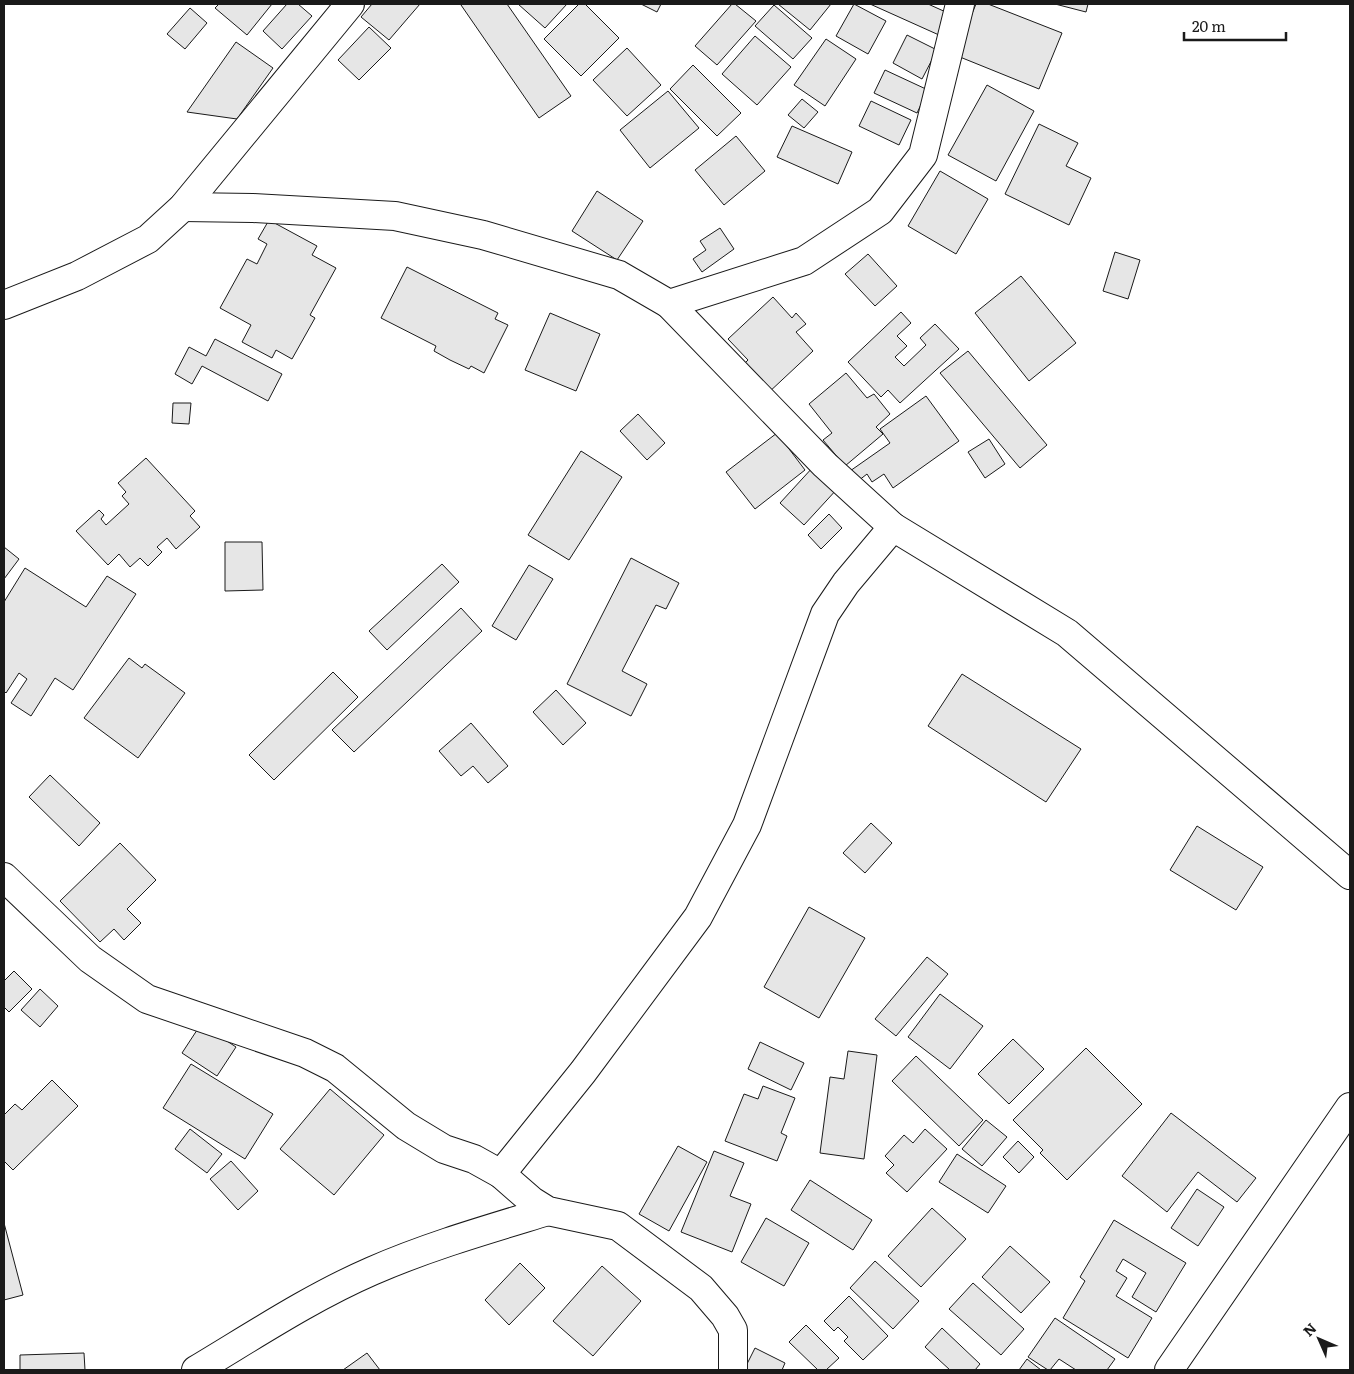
<svg xmlns="http://www.w3.org/2000/svg" width="1354" height="1374" font-family="Literata,serif">
<style>
.building{fill:#e6e6e6;stroke:#1a1a1a}
.lines{fill:none;stroke-linecap:round;stroke-linejoin:round}
.minor-casing{stroke:#1a1a1a;stroke-width:30}
.minor{stroke:#fff;stroke-width:28}
</style>
<rect width="100%" height="100%" fill="#fff"/>
<g class="building">
<path d="M 219,4 L 272,4 L 247,35 L 215,8 Z"/>
<path d="M 287,4 L 298,4 L 312,16 L 282,49 L 263,31 Z"/>
<path d="M 372,4 L 420,4 L 389,40 L 361,17 Z"/>
<path d="M 464,4 L 507,4 L 571,96 L 539,118 L 461,5 Z"/>
<path d="M 518,4 L 567,4 L 545,28 Z"/>
<path d="M 579,4 L 585,4 L 619,38 L 581,76 L 544,39 Z"/>
<path d="M 641,4 L 661,4 L 657,12 Z"/>
<path d="M 732,4 L 735,4 L 756,21 L 717,65 L 695,46 Z"/>
<path d="M 778,4 L 831,4 L 810,30 Z"/>
<path d="M 854,4 L 886,21 L 868,54 L 836,36 Z"/>
<path d="M 870,4 L 928,4 L 948,13 L 939,35 Z"/>
<path d="M 976,4 L 988,4 L 1062,33 L 1039,89 L 955,55 Z"/>
<path d="M 1055,4 L 1088,4 L 1086,12 Z"/>
<path d="M 774,5 L 812,38 L 793,59 L 755,26 Z"/>
<path d="M 190,8 L 207,23 L 185,49 L 167,34 Z"/>
<path d="M 369,27 L 391,48 L 359,80 L 338,60 Z"/>
<path d="M 907,35 L 937,50 L 922,79 L 893,63 Z"/>
<path d="M 755,36 L 791,67 L 757,105 L 722,74 Z"/>
<path d="M 826,39 L 856,59 L 825,106 L 794,85 Z"/>
<path d="M 236,42 L 273,68 L 237,119 L 187,112 Z"/>
<path d="M 627,48 L 661,85 L 627,116 L 593,80 Z"/>
<path d="M 693,65 L 741,113 L 717,136 L 670,89 Z"/>
<path d="M 885,70 L 928,90 L 917,113 L 874,93 Z"/>
<path d="M 987,85 L 1034,111 L 996,181 L 948,155 Z"/>
<path d="M 668,91 L 699,128 L 650,168 L 620,130 Z"/>
<path d="M 802,99 L 818,112 L 804,128 L 788,115 Z"/>
<path d="M 871,101 L 911,120 L 899,145 L 859,126 Z"/>
<path d="M 1039,124 L 1078,143 L 1066,166 L 1091,178 L 1069,225 L 1005,194 Z"/>
<path d="M 792,126 L 852,152 L 838,184 L 777,157 Z"/>
<path d="M 736,136 L 765,171 L 724,205 L 695,170 Z"/>
<path d="M 940,171 L 988,199 L 956,254 L 908,226 Z"/>
<path d="M 597,191 L 643,221 L 617,260 L 572,231 Z"/>
<path d="M 269,220 L 317,246 L 312,255 L 336,268 L 310,315 L 315,318 L 292,359 L 276,350 L 272,358 L 242,342 L 251,325 L 220,308 L 247,259 L 257,264 L 267,244 L 258,239 Z"/>
<path d="M 720,228 L 734,249 L 702,272 L 693,259 L 706,250 L 700,241 Z"/>
<path d="M 1115,252 L 1140,260 L 1128,299 L 1103,291 Z"/>
<path d="M 868,254 L 897,286 L 875,306 L 845,274 Z"/>
<path d="M 407,267 L 498,313 L 495,319 L 508,325 L 484,373 L 471,366 L 469,369 L 450,360 L 434,351 L 436,346 L 381,318 Z"/>
<path d="M 1021,276 L 1076,343 L 1029,381 L 975,313 Z"/>
<path d="M 773,297 L 792,318 L 796,313 L 806,324 L 796,332 L 813,351 L 767,394 L 741,367 L 748,360 L 728,339 Z"/>
<path d="M 901,312 L 911,323 L 897,336 L 907,346 L 895,357 L 904,366 L 926,345 L 920,338 L 935,324 L 959,349 L 900,403 L 888,390 L 881,397 L 848,362 Z"/>
<path d="M 550,313 L 600,334 L 576,391 L 525,370 Z"/>
<path d="M 215,339 L 282,374 L 268,401 L 202,366 L 192,384 L 175,374 L 189,347 L 206,356 Z"/>
<path d="M 968,351 L 1047,445 L 1020,468 L 940,373 Z"/>
<path d="M 846,373 L 867,398 L 874,394 L 890,414 L 876,427 L 883,434 L 845,466 L 823,440 L 832,433 L 809,404 Z"/>
<path d="M 926,396 L 959,441 L 893,488 L 884,474 L 872,482 L 867,474 L 858,481 L 850,471 L 890,443 L 880,429 Z"/>
<path d="M 173,403 L 191,403 L 189,424 L 172,423 Z"/>
<path d="M 638,414 L 665,443 L 647,460 L 620,431 Z"/>
<path d="M 777,433 L 805,470 L 755,509 L 726,472 Z"/>
<path d="M 989,439 L 1005,464 L 985,478 L 968,452 Z"/>
<path d="M 581,451 L 622,477 L 569,560 L 528,535 Z"/>
<path d="M 146,458 L 195,511 L 190,516 L 200,527 L 176,549 L 167,538 L 157,547 L 162,552 L 148,566 L 140,558 L 130,567 L 119,554 L 108,565 L 76,531 L 99,510 L 104,515 L 101,519 L 106,525 L 129,504 L 122,496 L 126,492 L 118,483 Z"/>
<path d="M 814,466 L 838,488 L 804,525 L 780,503 Z"/>
<path d="M 829,514 L 842,528 L 821,549 L 808,535 Z"/>
<path d="M 225,542 L 262,542 L 263,590 L 225,591 Z"/>
<path d="M 4,547 L 19,559 L 4,579 Z"/>
<path d="M 631,558 L 679,583 L 666,609 L 656,605 L 622,671 L 647,684 L 631,716 L 567,684 Z"/>
<path d="M 442,564 L 459,582 L 387,650 L 369,631 Z"/>
<path d="M 529,565 L 553,579 L 516,640 L 492,626 Z"/>
<path d="M 25,568 L 86,607 L 107,576 L 136,594 L 73,690 L 55,678 L 31,716 L 11,703 L 27,679 L 19,673 L 6,693 L 4,691 L 4,602 Z"/>
<path d="M 461,608 L 482,631 L 354,752 L 332,730 Z"/>
<path d="M 129,658 L 142,668 L 145,664 L 185,693 L 138,758 L 84,718 Z"/>
<path d="M 333,672 L 358,697 L 274,780 L 249,755 Z"/>
<path d="M 962,674 L 1081,749 L 1046,802 L 928,726 Z"/>
<path d="M 556,690 L 586,723 L 563,745 L 533,712 Z"/>
<path d="M 471,723 L 508,766 L 488,783 L 473,766 L 461,776 L 439,751 Z"/>
<path d="M 50,775 L 100,823 L 79,846 L 29,797 Z"/>
<path d="M 871,823 L 892,843 L 865,873 L 843,853 Z"/>
<path d="M 1197,826 L 1263,867 L 1236,910 L 1170,870 Z"/>
<path d="M 120,843 L 156,880 L 127,909 L 141,923 L 124,940 L 114,929 L 100,942 L 60,901 Z"/>
<path d="M 809,907 L 865,938 L 819,1018 L 764,987 Z"/>
<path d="M 927,957 L 948,974 L 896,1036 L 875,1019 Z"/>
<path d="M 14,971 L 32,989 L 9,1012 L 4,1007 L 4,981 Z"/>
<path d="M 40,989 L 58,1006 L 40,1027 L 21,1010 Z"/>
<path d="M 940,994 L 983,1026 L 950,1069 L 908,1037 Z"/>
<path d="M 201,1024 L 236,1047 L 217,1076 L 182,1053 Z"/>
<path d="M 1013,1039 L 1044,1069 L 1009,1104 L 978,1074 Z"/>
<path d="M 760,1042 L 804,1063 L 791,1090 L 748,1069 Z"/>
<path d="M 1086,1048 L 1142,1104 L 1067,1180 L 1040,1153 L 1043,1150 L 1013,1120 Z"/>
<path d="M 848,1051 L 877,1055 L 864,1159 L 820,1153 L 830,1077 L 844,1079 Z"/>
<path d="M 916,1056 L 983,1120 L 959,1146 L 892,1081 Z"/>
<path d="M 191,1064 L 273,1114 L 245,1159 L 163,1108 Z"/>
<path d="M 52,1080 L 78,1106 L 13,1170 L 4,1161 L 4,1115 L 15,1104 L 22,1110 Z"/>
<path d="M 763,1086 L 795,1098 L 781,1133 L 787,1136 L 777,1161 L 725,1141 L 744,1094 L 758,1099 Z"/>
<path d="M 330,1089 L 384,1135 L 334,1195 L 280,1149 Z"/>
<path d="M 1171,1113 L 1256,1178 L 1237,1202 L 1198,1172 L 1167,1212 L 1122,1176 Z"/>
<path d="M 986,1120 L 1007,1137 L 982,1166 L 962,1149 Z"/>
<path d="M 190,1129 L 222,1154 L 207,1173 L 175,1149 Z"/>
<path d="M 925,1129 L 947,1149 L 907,1192 L 886,1173 L 894,1165 L 885,1156 L 904,1135 L 913,1143 Z"/>
<path d="M 1018,1141 L 1034,1157 L 1019,1173 L 1003,1157 Z"/>
<path d="M 678,1146 L 707,1162 L 669,1231 L 639,1214 Z"/>
<path d="M 714,1151 L 744,1163 L 730,1196 L 751,1204 L 732,1252 L 681,1232 Z"/>
<path d="M 957,1154 L 1006,1186 L 988,1213 L 939,1182 Z"/>
<path d="M 231,1161 L 258,1191 L 238,1210 L 210,1179 Z"/>
<path d="M 810,1180 L 872,1220 L 853,1250 L 791,1210 Z"/>
<path d="M 1197,1189 L 1224,1207 L 1198,1246 L 1171,1228 Z"/>
<path d="M 932,1208 L 966,1239 L 921,1287 L 888,1256 Z"/>
<path d="M 766,1218 L 809,1243 L 784,1286 L 741,1262 Z"/>
<path d="M 1114,1220 L 1186,1263 L 1156,1312 L 1132,1297 L 1146,1273 L 1123,1259 L 1116,1271 L 1127,1278 L 1116,1296 L 1152,1318 L 1128,1358 L 1063,1318 L 1085,1281 L 1080,1277 Z"/>
<path d="M 4,1223 L 23,1295 L 4,1300 Z"/>
<path d="M 1010,1246 L 1050,1282 L 1021,1313 L 982,1277 Z"/>
<path d="M 875,1261 L 919,1301 L 893,1329 L 850,1288 Z"/>
<path d="M 520,1263 L 545,1288 L 509,1325 L 485,1300 Z"/>
<path d="M 602,1266 L 641,1301 L 593,1356 L 553,1321 Z"/>
<path d="M 973,1283 L 1024,1329 L 1001,1355 L 949,1309 Z"/>
<path d="M 849,1296 L 888,1336 L 863,1360 L 844,1341 L 848,1337 L 838,1327 L 834,1331 L 824,1321 Z"/>
<path d="M 1055,1318 L 1115,1359 L 1107,1370 L 1076,1370 L 1059,1359 L 1050,1370 L 1048,1370 L 1028,1357 Z"/>
<path d="M 806,1325 L 839,1358 L 826,1370 L 818,1370 L 789,1342 Z"/>
<path d="M 942,1328 L 980,1364 L 975,1370 L 950,1370 L 925,1347 Z"/>
<path d="M 755,1348 L 785,1363 L 782,1370 L 744,1370 Z"/>
<path d="M 84,1353 L 85,1370 L 20,1370 L 20,1355 Z"/>
<path d="M 367,1353 L 380,1370 L 343,1370 Z"/>
<path d="M 1027,1359 L 1041,1370 L 1019,1370 Z"/>
</g>
<g class="lines">
<g class="minor-casing">
<g id="minor">
<path d="M 183,207 L 253,208 L 395,216 L 483,235 L 619,275 L 669,304 L 804,261 L 880,211 L 923,155 L 960,4"/>
<path d="M 669,304 L 825,465 L 893,527 L 1067,633 L 1350,875"/>
<path d="M 4,305 L 77,276 L 148,239 L 183,207 L 350,4"/>
<path d="M 4,877 L 90,959 L 147,999 L 305,1053 L 335,1068 L 406,1126 L 444,1149 L 474,1159 L 501,1174 L 532,1201 L 548,1211 L 618,1226 L 701,1288 L 725,1316 L 733,1330 L 733,1370"/>
<path d="M 501,1174 L 583,1072 L 698,917 L 747,825 L 825,614 L 846,583 L 893,527"/>
<path d="M 196,1370 C 253,1336 310,1298 372,1271 C 429,1246 489,1229 548,1211"/>
<path d="M 1169,1370 L 1350,1107"/>
</g>
</g>
<use href="#minor" class="minor"/>
</g>
<rect width="1354" height="1374" fill="none" stroke="#1a1a1a" stroke-width="10"/>
<g transform="translate(1319 1339) rotate(315)" stroke="#ffffff" stroke-width="4" paint-order="stroke">
<path d="M0-4L9 19L0 12L-9 19Z" fill="#1a1a1a"/>
<text y="-8" font-size="14" font-weight="bold" text-anchor="middle" fill="#1a1a1a">N</text>
</g>
<path d="M1184 32v8h102v-8" fill="none" stroke="#1a1a1a" stroke-width="2.5"/>
<text x="1192" y="32" font-size="15" fill="#1a1a1a" stroke="#ffffff" stroke-width="4" paint-order="stroke">20 m</text>
</svg>
